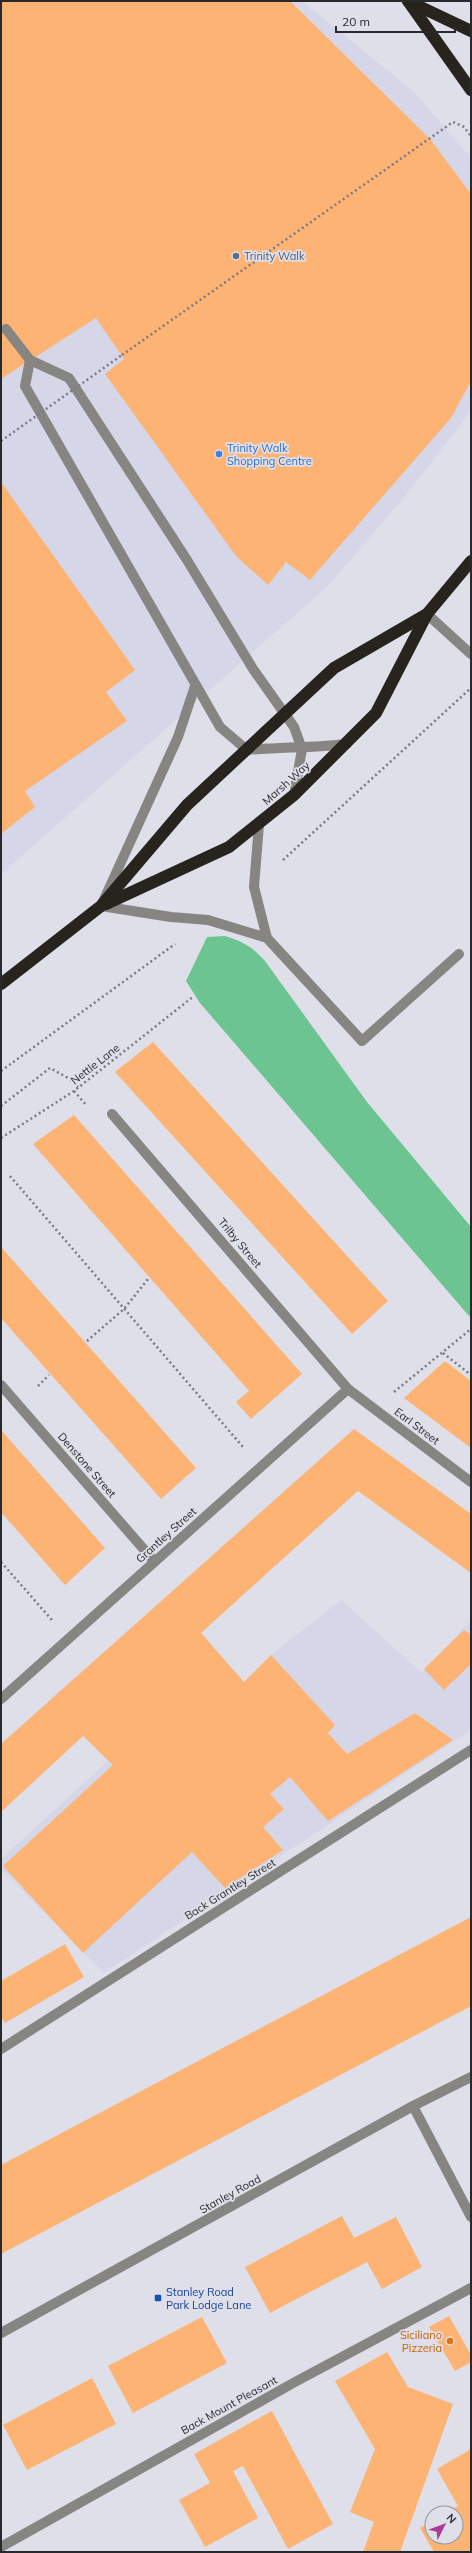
<svg xmlns="http://www.w3.org/2000/svg" width="472" height="2553" font-family="Mulish,sans-serif">
<style>
.built{fill:#d5d6e7}
.forest{fill:#6cc591}
.building{fill:#fcb374}
.lines{fill:none;stroke-linecap:round;stroke-linejoin:round}
.path{stroke:#7a7b81;stroke-width:2.5;stroke-dasharray:2 3;stroke-linecap:butt}
.minor{stroke:#868581;stroke-width:10}
.highway{stroke:#26241d;stroke-width:12}
.path-bridge{stroke:#7a7b81;stroke-width:2.5;stroke-dasharray:2 3;stroke-linecap:butt}
.service-dot{fill:#5c6f8a;stroke:#dedfe8;stroke-width:1.5}
.shop-dot{fill:#3f7fe0;stroke:#dedfe8;stroke-width:1.5}
.transit-dot{fill:#1a4fb4;stroke:#dedfe8;stroke-width:1.5}
.food-dot{fill:#e8710a;stroke:#dedfe8;stroke-width:1.5}
.labels{text-anchor:middle;dominant-baseline:central;stroke-width:3.5;stroke-linejoin:round;paint-order:stroke}
.service-label{font-size:11px;fill:#4e5e75;stroke:#dedfe8;text-anchor:start}
.shop-label{font-size:11px;fill:#366cbe;stroke:#dedfe8;text-anchor:start}
.street-label{font-size:11px;fill:#28292c;stroke:#dedfe8}
.transit-label{font-size:11px;fill:#164399;stroke:#dedfe8;text-anchor:start}
.food-label{font-size:11px;fill:#c56008;stroke:#dedfe8;text-anchor:end}
</style>
<rect width="100%" height="100%" fill="#dedfe8"/>
<g class="built">
<path d="M 1,1 L 302,1 L 413,91 L 471,158 L 471,408 L 466,417 L 410,490 L 329,585 L 1,874 Z"/>
<path d="M 168,1597 L 244,1682 L 271,1655 L 341,1600 L 422,1673 L 471,1620 L 471,1730 L 104,1973 L 1,1869 L 1,1859 L 108,1761 L 49,1700 Z"/>
</g>
<path class="forest" d="M 225,936 C 242,941 253,947 265,961 L 367,1102 L 471,1227 L 471,1314 L 469,1316 L 200,1003 L 186,981 L 207,937 Z"/>
<g class="building">
<path d="M 1,1 L 290,1 L 430,139 L 471,194 L 471,381 L 451,418 L 310,580 L 286,562 L 268,585 L 236,556 L 105,374 L 124,359 L 96,318 L 1,379 Z"/>
<path d="M 1,482 L 135,670 L 106,692 L 127,721 L 25,791 L 35,807 L 1,834 Z"/>
<path d="M 153,1042 L 388,1301 L 352,1334 L 115,1072 Z"/>
<path d="M 74,1115 L 302,1374 L 251,1419 L 236,1402 L 249,1391 L 33,1144 Z"/>
<path d="M 1,1247 L 196,1468 L 161,1499 L 1,1318 Z"/>
<path d="M 445,1361 L 471,1381 L 471,1448 L 404,1398 Z"/>
<path d="M 354,1429 L 471,1514 L 471,1573 L 358,1491 L 201,1633 L 244,1682 L 271,1655 L 335,1725 L 328,1733 L 347,1754 L 415,1713 L 453,1740 L 328,1821 L 290,1777 L 270,1794 L 284,1809 L 263,1827 L 283,1850 L 225,1888 L 192,1852 L 83,1953 L 3,1866 L 113,1765 L 83,1736 L 1,1812 L 1,1744 Z"/>
<path d="M 1,1430 L 105,1548 L 65,1585 L 1,1512 Z"/>
<path d="M 464,1630 L 471,1635 L 471,1664 L 444,1690 L 424,1669 Z"/>
<path d="M 471,1917 L 471,2006 L 1,2254 L 1,2165 Z"/>
<path d="M 65,1944 L 84,1977 L 5,2023 L 1,2017 L 1,1981 Z"/>
<path d="M 342,2216 L 354,2238 L 396,2217 L 422,2267 L 382,2289 L 367,2262 L 270,2313 L 245,2267 Z"/>
<path d="M 449,2316 L 471,2355 L 471,2362 L 455,2371 L 429,2327 Z"/>
<path d="M 202,2317 L 227,2363 L 133,2413 L 108,2366 Z"/>
<path d="M 387,2352 L 408,2387 L 453,2404 L 400,2552 L 363,2552 L 374,2522 L 350,2512 L 375,2449 L 335,2381 Z"/>
<path d="M 92,2378 L 116,2424 L 27,2470 L 3,2425 Z"/>
<path d="M 272,2411 L 333,2524 L 288,2549 L 243,2466 L 233,2471 L 258,2518 L 205,2547 L 179,2500 L 210,2483 L 194,2454 Z"/>
<path d="M 471,2449 L 471,2552 L 434,2552 L 420,2528 L 432,2521 L 432,2537 L 456,2537 L 456,2513 L 445,2513 L 458,2506 L 437,2469 Z"/>
</g>
<g class="lines">
<g class="path">
<path d="M 122,355 L 453,122 L 464,127 L 471,136"/>
<path d="M 283,860 L 471,688"/>
<path d="M 1,1071 L 175,944"/>
<path d="M 74,1091 L 87,1106"/>
<path d="M 1,1106 L 50,1068 L 70,1079 L 78,1087"/>
<path d="M 1,1138 L 74,1091 L 194,996"/>
<path d="M 10,1176 L 243,1447"/>
<path d="M 87,1341 L 124,1309 L 148,1279"/>
<path d="M 443,1353 L 471,1375"/>
<path d="M 38,1386 L 49,1375"/>
<path d="M 394,1392 L 471,1329"/>
<path d="M 1,1562 L 52,1620"/>
</g>
<g class="minor">
<path d="M 6,329 L 30,360 L 69,378 L 187,560 L 253,669 L 294,727 L 302,749 L 294,795"/>
<path d="M 30,360 L 25,386 L 220,727 L 247,750 C 281,747 313,748 347,744"/>
<path d="M 427,614 L 471,654"/>
<path d="M 195,686 L 178,737 L 101,906 L 171,917 L 208,920 L 267,938 L 362,1041 L 459,954"/>
<path d="M 259,824 L 254,887 L 267,938"/>
<path d="M 112,1114 L 348,1389 L 471,1482"/>
<path d="M 1,1385 L 154,1561"/>
<path d="M 1,1699 L 348,1389"/>
<path d="M 1,2049 L 471,1750"/>
<path d="M 413,2106 L 471,2217"/>
<path d="M 1,2333 L 413,2106 L 471,2077"/>
<path d="M 1,2547 L 295,2382 L 471,2288"/>
</g>
<g class="highway">
<path d="M 408,1 L 471,90"/>
<path d="M 408,1 L 471,31"/>
<path d="M 106,904 L 229,847 L 294,795 L 376,713 L 427,614 L 471,561"/>
<path d="M 1,984 L 101,906 L 187,805 L 334,668 L 427,614"/>
</g>
<path class="path-bridge" d="M 1,441 L 122,355"/>
</g>
<circle class="service-dot" cx="236" cy="256" r="4"/>
<circle class="shop-dot" cx="219" cy="454" r="4"/>
<rect class="transit-dot" x="154" y="2294" width="8" height="8" rx="2"/>
<circle class="food-dot" cx="450" cy="2341" r="4"/>
<g class="labels">
<g class="service-label">
<text x="244" y="256">Trinity Walk</text>
</g>
<g class="shop-label">
<text x="227" y="448">Trinity Walk<tspan x="227" dy="13">Shopping Centre</tspan></text>
</g>
<g class="street-label">
<text transform="translate(286 783) rotate(-42)">Marsh Way</text>
<text transform="translate(95 1064) rotate(-38)">Nettle Lane</text>
<text transform="translate(240 1243) rotate(50)">Trilby Street</text>
<text transform="translate(417 1426) rotate(37)">Earl Street</text>
<text transform="translate(87 1465) rotate(49)">Denstone Street</text>
<text transform="translate(166 1535) rotate(-42)">Grantley Street</text>
<text transform="translate(230 1889) rotate(-32)">Back Grantley Street</text>
<text transform="translate(230 2194) rotate(-29)">Stanley Road</text>
<text transform="translate(229 2405) rotate(-29)">Back Mount Pleasant</text>
</g>
<g class="transit-label">
<text x="166" y="2292">Stanley Road<tspan x="166" dy="13">Park Lodge Lane</tspan></text>
</g>
<g class="food-label">
<text x="442" y="2335">Siciliano<tspan x="442" dy="13">Pizzeria</tspan></text>
</g>
</g>
<rect width="472" height="2553" fill="none" stroke="#28292c" stroke-width="4"/>
<g transform="translate(444 2525) rotate(48)"><circle r="19" fill="#dedfe8" stroke="#95969d"/>
<path d="M0-3L7 15L0 10L-7 15Z" fill="#ad3c98"/>
<text y="-6" font-size="11" font-weight="bold" text-anchor="middle" fill="#28292c">N</text>
</g>
<path d="M336 26v6h119v-6" fill="none" stroke="#28292c" stroke-width="2"/>
<text x="342" y="26" font-size="12" fill="#28292c" stroke="#dedfe8" stroke-width="3" paint-order="stroke">20 m</text>
</svg>
